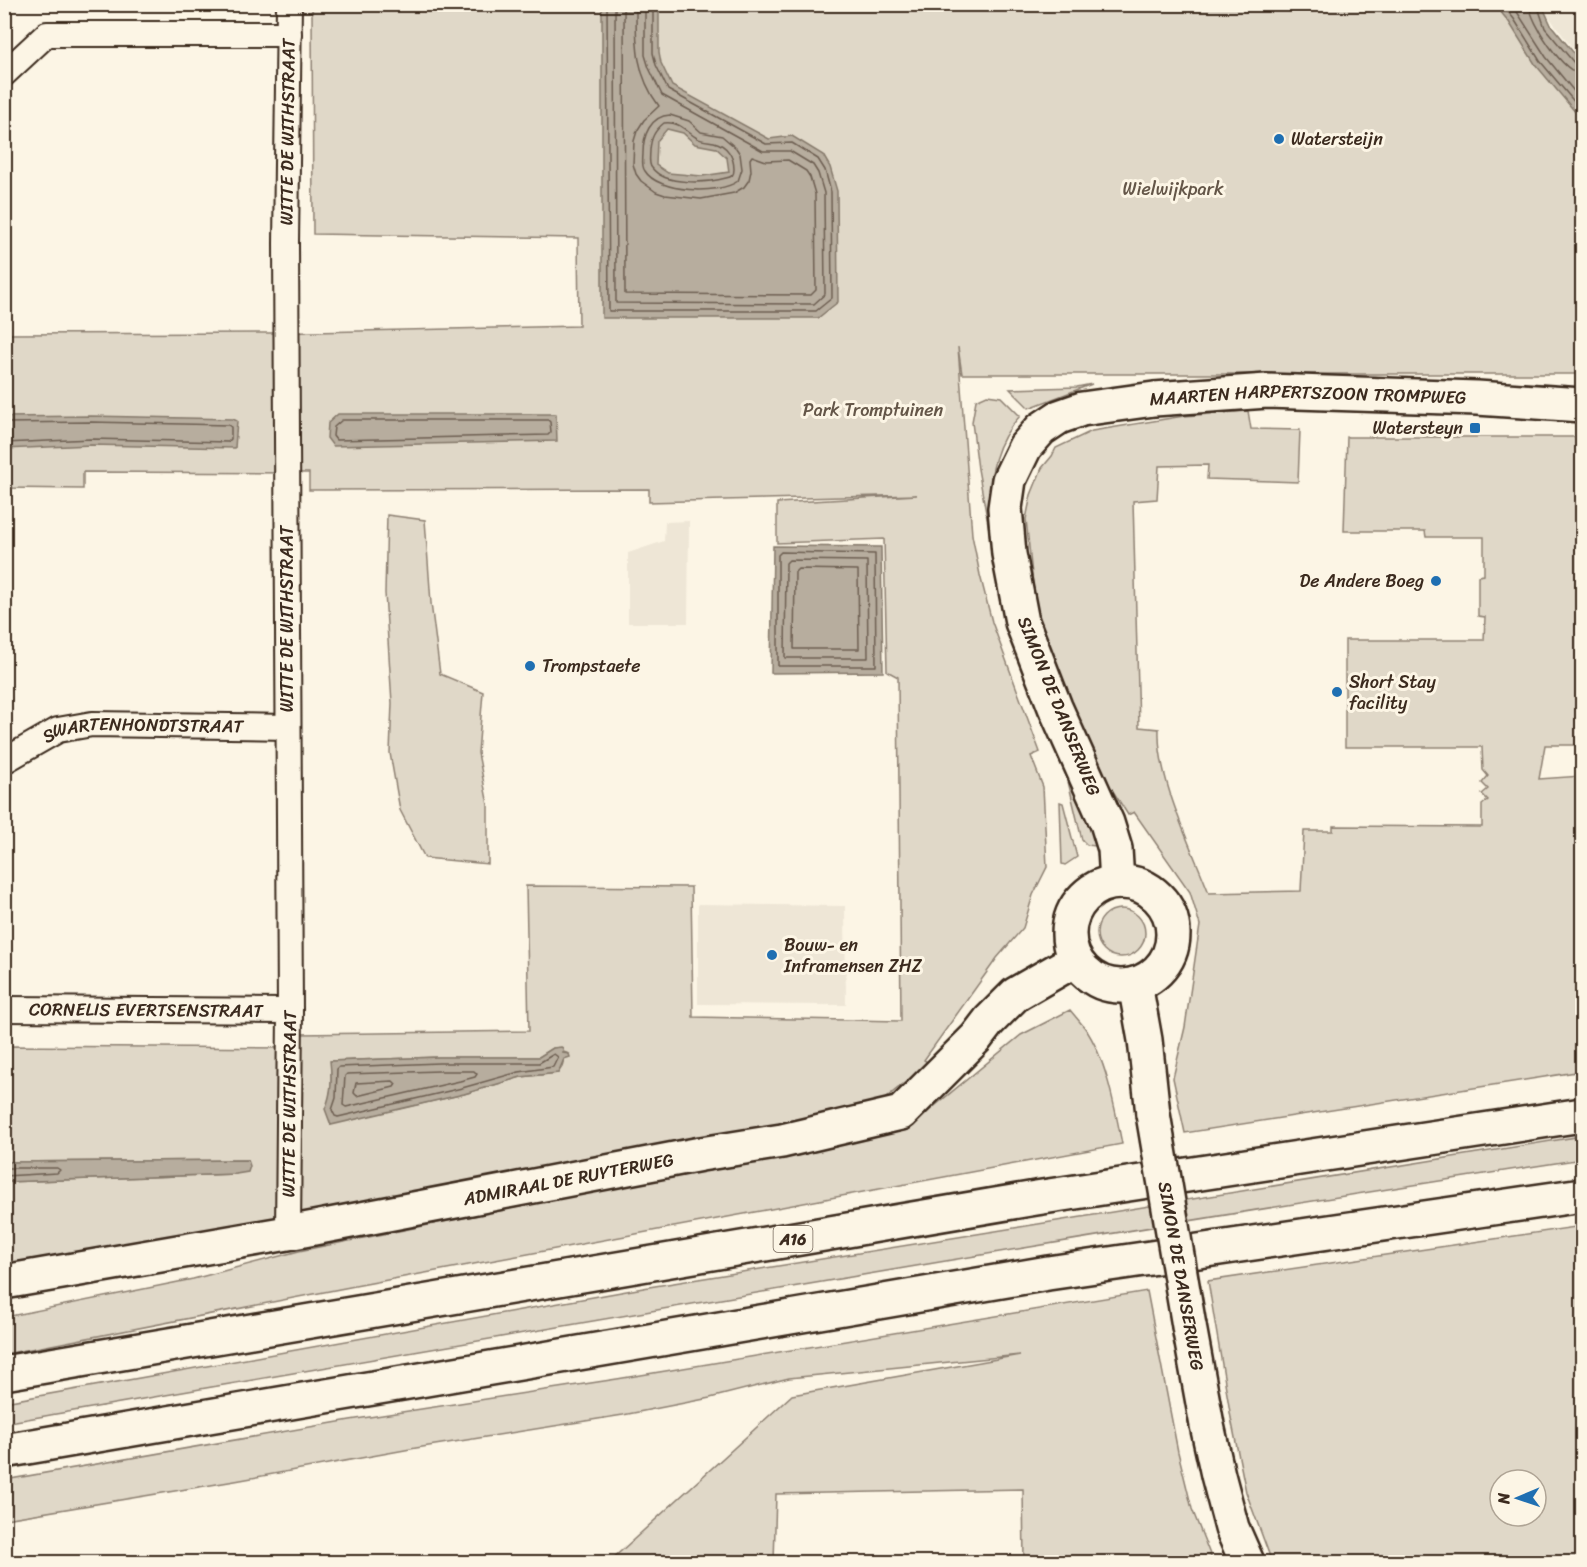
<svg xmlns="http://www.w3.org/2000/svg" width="1587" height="1567" font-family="Sriracha,sans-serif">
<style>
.built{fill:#eee6d6}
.green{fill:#e0d8c8;stroke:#8e8173;stroke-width:1.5;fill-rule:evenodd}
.water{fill:#b7ad9e;stroke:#85796b;stroke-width:1.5;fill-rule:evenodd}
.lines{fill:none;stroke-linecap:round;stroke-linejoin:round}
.shore{stroke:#6d5e51;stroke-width:1.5}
.street-casing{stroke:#3b2a1e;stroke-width:28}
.secondary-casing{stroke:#3b2a1e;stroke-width:38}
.highway-casing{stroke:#3b2a1e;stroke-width:38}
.street{stroke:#fcf5e5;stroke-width:24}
.secondary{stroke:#fcf5e5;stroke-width:33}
.highway{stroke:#fcf5e5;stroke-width:33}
.secondary-bridge-casing{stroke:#3b2a1e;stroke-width:38;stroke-linecap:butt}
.secondary-bridge{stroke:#fcf5e5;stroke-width:33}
.poi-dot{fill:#1f6fb2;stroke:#fcf5e5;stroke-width:2}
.labels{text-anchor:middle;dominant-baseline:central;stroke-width:6;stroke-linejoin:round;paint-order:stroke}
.shield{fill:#fcf5e5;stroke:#75675a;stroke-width:1.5}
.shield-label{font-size:16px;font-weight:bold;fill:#3b2a1e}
.street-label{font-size:18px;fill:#3b2a1e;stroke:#fcf5e5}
.poi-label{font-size:18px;fill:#3b2a1e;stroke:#fcf5e5;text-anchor:start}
.park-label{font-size:18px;fill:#645648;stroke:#fcf5e5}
</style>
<rect width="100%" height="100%" fill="#fcf5e5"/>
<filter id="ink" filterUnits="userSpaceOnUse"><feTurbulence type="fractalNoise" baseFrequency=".0167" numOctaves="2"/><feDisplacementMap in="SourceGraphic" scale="12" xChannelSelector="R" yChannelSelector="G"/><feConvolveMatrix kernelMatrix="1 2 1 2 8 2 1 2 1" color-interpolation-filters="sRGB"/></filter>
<g filter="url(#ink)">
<g class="built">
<path d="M 1542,5 L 1582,5 L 1582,61 L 1546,13 Z"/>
<path d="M 689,521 L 688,623 L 628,623 L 628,553 L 664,541 L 665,522 Z"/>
<path d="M 698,904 L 845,906 L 846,1005 L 698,1004 Z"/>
</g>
<g class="green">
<path d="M 312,5 L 1530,5 L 1582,108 L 1582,374 L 962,374 L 958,347 L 972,535 L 980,575 L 992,622 L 1040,752 L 1031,756 L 1043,787 L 1047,867 L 1033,895 L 1023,928 L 997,958 L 924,1060 L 929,1063 L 877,1105 L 828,1116 L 5,1270 L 5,1182 L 236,1174 L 247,1160 L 5,1162 L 5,1046 L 297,1048 L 299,1034 L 529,1031 L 526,886 L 691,887 L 693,1017 L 901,1021 L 898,677 L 887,671 L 884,539 L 777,543 L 777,503 L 917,495 L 649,502 L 649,489 L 309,490 L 309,473 L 83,472 L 83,489 L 5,488 L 5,334 L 269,333 L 579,326 L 578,238 L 313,234 ZM 553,1048 L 569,1054 L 564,1058 L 562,1067 L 558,1073 L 521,1077 L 464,1094 L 332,1124 L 326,1109 C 333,1092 331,1078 331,1061 L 439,1057 L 539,1057 Z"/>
<path d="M 1092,384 L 1029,408 L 1010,389 L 1077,387 Z"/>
<path d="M 987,395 L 1001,397 L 1020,416 C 995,442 989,474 990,509 L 1091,826 L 1095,846 L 1087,845 L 1082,840 L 1062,756 L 992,546 L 978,469 L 972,422 L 976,400 Z"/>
<path d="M 1248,411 L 1251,429 L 1300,430 L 1298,482 L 1207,479 L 1208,465 L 1159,466 L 1157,499 L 1133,501 L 1139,727 L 1159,729 C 1157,779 1191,846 1209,893 L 1301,891 L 1304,831 L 1333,831 L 1333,826 L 1482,827 L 1482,805 L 1488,800 L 1482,794 L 1488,789 L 1482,783 L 1488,776 L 1483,770 L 1482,747 L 1345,747 L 1345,640 L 1484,640 L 1485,617 L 1478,616 L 1478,576 L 1484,575 L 1484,537 L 1426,537 L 1425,531 L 1344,531 L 1347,437 L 1582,437 L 1582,745 L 1545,745 L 1539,779 L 1582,776 L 1582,1071 L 1185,1133 L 1173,1078 L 1185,1027 L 1200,925 L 1190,892 L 1134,812 L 1128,815 L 1094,761 L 1039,622 L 1034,593 L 1026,519 L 1031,495 L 1042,468 L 1052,456 L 1056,448 L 1092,431 L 1184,416 Z"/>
<path d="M 387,515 L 425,520 L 431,603 L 440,674 L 483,692 L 478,753 L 488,805 L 488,864 L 425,858 L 400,810 L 390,753 L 392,703 L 385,593 Z"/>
<path d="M 1060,802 L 1063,803 L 1077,857 L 1065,865 L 1062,864 Z"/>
<circle cx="1121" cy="933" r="24"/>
<path d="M 1070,1010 C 1075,1016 1080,1022 1085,1028 C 1106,1058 1115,1108 1122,1144 L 355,1286 L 5,1354 L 5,1317 L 193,1279 L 299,1251 L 897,1131 L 909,1127 L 1021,1035 Z"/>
<path d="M 1582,1136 L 1582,1159 C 1055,1239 530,1332 5,1423 L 5,1402 L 649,1287 Z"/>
<path d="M 1582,1226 L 1582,1562 L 1272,1562 L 1246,1492 L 1231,1418 L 1208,1281 ZM 1500,1480 L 1536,1480 L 1536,1516 L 1500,1516 Z"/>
<path d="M 1147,1291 L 1178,1452 L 1192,1509 L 1213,1562 L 1024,1562 L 1023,1489 L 776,1494 L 774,1562 L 609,1562 L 792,1395 L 1020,1355 L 789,1378 L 710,1398 L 623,1415 L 416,1448 L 235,1481 L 5,1519 L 5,1480 L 350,1420 L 617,1379 Z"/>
</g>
<g class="water">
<path d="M 602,5 L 659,5 L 659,52 L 661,63 L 672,86 L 769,139 L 792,136 L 823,155 L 830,167 L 837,191 L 838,302 L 818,318 L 602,318 ZM 667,129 L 683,133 L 695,144 L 716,148 L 727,158 L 729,172 L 702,176 L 668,173 L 656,165 L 657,141 Z"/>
<path d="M 1495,5 L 1542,5 L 1551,25 L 1582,63 L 1582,120 L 1535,64 L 1509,22 Z"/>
<path d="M 338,414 L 556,414 L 557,441 L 333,446 L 327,438 L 328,423 Z"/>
<path d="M 91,416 L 233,419 L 237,421 L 235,448 L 91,445 L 5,449 L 5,417 Z"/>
<path d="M 773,546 L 881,547 L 883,672 L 771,673 Z"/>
<path d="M 561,1047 L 563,1048 L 563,1053 L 569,1054 L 570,1057 L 564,1059 L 558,1073 L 521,1077 L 464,1094 L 331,1125 L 325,1109 C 332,1093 332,1078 330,1061 L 439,1057 L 539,1057 L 553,1048 Z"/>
<path d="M 248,1160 L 250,1166 L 248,1172 L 236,1174 L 5,1182 L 5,1162 Z"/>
</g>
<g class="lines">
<g class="shore">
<path d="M 607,4 L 609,311 L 816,311 L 832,298 L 831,192 L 825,170 L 818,159 L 792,143 L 766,144 L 668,90 L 656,65 L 653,53 L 653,4"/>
<path d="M 615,4 L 616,303 L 814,304 L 825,294 L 824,193 L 818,173 L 813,165 L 790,151 L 763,151 L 662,95 L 649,68 L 645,55 L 645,4"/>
<path d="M 624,4 L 625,294 L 811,295 L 816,290 L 815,194 L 810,177 L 806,171 L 788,160 L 766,161 L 752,156 L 750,159 L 751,171 L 749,180 L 744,187 L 734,193 L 701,199 L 665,195 L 656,192 L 641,181 L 636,174 L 633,164 L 634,141 L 637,131 L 644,120 L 659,106 C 635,73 636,44 636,4"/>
<path d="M 1502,4 L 1514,19 L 1540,61 L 1582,111"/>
<path d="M 1512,4 L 1546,57 L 1582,101"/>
<path d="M 1529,4 C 1531,23 1563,73 1582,74"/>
<path d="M 1537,4 L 1545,28 L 1575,64 L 1582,66"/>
<path d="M 670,115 L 689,121 L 701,132 L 722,136 L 736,148 L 740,154 L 742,169 L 738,181 C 719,195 658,193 645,171 C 641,166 643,159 643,153 C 643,136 650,116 670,115 Z"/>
<path d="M 664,123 C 680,121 685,131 697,138 C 701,141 709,141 714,142 C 727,145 734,157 734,169 C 734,175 732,177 726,178 C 707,183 665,186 652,168 C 648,164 650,156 650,150 C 651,138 654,131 664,123 Z"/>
<path d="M 342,420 L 548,420 L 550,422 L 551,432 L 548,435 L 336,440 L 333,436 L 334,427 Z"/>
<path d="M 4,423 L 91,422 L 228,425 L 231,427 L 231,439 L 228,442 L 91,439 L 4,443"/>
<path d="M 781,552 L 875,554 L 876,666 L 778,666 L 778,555 Z"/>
<path d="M 789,560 L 867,561 L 868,658 L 785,658 L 786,563 Z"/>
<path d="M 798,569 L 858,570 L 859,649 L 794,649 L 795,572 Z"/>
<path d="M 554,1054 L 558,1057 L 553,1067 L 519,1072 L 462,1088 L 338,1117 L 335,1116 L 332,1110 L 336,1098 L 337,1069 L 339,1067 L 439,1063 L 539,1063 Z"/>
<path d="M 439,1071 L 474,1071 L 477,1074 L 475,1077 L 460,1081 L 346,1107 L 343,1105 L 345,1076 L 347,1074 Z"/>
<path d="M 393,1081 L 396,1084 L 394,1087 L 357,1096 L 354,1093 L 356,1083 Z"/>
<path d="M 4,1168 L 57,1168 L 60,1170 L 57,1173 L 4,1176"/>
</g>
<g class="street-casing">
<g id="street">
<path d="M 4,74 L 47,34 L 289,34"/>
<path id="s1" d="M 4,761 L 58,730 L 92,724 L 288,727"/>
<path id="s2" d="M 4,1009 L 290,1011"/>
<path id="s3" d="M 288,1233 L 290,1011 L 286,243 L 289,4"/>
</g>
</g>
<g class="secondary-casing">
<g id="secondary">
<path id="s4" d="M 1117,882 L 1115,849 L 1107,823 L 1055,707 L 1022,622 L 1009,554 L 1005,508 L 1009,480 L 1025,447 L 1041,429 L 1059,417 L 1082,409 L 1154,399 L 1267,391 L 1477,398 L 1582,405"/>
<circle cx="1121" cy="934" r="52"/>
<path d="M 1135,984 L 1145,1040 L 1153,1114"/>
<path id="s5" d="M 4,1282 L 288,1233 L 701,1154 L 782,1141 L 901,1113 L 976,1038 L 989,1021 L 1016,994 L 1075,960"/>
<path d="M 1189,1326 L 1207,1425 L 1218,1475 L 1232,1528 L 1247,1562"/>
</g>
</g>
<g class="highway-casing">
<g id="highway">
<path d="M 4,1373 L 1036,1198 L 1582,1115"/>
<path d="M 4,1451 L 1048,1273 L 1582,1195"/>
</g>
</g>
<use href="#street" class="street"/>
<use href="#secondary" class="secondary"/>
<use href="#highway" class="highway"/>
<g class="secondary-bridge-casing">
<path id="secondary-bridge" d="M 1153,1114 L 1189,1326"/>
</g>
<use href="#secondary-bridge" class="secondary-bridge"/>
</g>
</g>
<g class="poi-dot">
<circle cx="1279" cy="139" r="6"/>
<rect x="1469" y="422" width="12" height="12" rx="3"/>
<circle cx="1436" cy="581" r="6"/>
<circle cx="530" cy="666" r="6"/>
<circle cx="1337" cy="692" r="6"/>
<circle cx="772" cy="955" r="6"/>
</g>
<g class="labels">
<rect class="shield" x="773.5" y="1226" width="39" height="26" rx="4.5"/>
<g class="shield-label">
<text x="793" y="1239">A16</text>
</g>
<g class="street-label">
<text stroke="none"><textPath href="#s3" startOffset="1101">WITTE DE WITHSTRAAT</textPath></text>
<text stroke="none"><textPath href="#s4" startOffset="756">MAARTEN HARPERTSZOON TROMPWEG</textPath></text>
<text transform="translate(287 619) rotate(-90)">WITTE DE WITHSTRAAT</text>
<text transform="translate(1059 706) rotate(68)">SIMON DE DANSERWEG</text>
<text stroke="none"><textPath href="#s1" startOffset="147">SWARTENHONDTSTRAAT</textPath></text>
<text stroke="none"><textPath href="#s2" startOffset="142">CORNELIS EVERTSENSTRAAT</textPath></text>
<text stroke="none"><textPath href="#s3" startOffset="129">WITTE DE WITHSTRAAT</textPath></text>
<text stroke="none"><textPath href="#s5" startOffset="574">ADMIRAAL DE RUYTERWEG</textPath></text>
<text transform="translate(1181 1276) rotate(80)">SIMON DE DANSERWEG</text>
</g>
<g class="poi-label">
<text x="1291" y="139">Watersteijn</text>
<text x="1463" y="428" text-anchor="end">Watersteyn</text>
<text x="1424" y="581" text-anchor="end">De Andere Boeg</text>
<text x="542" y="666">Trompstaete</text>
<text x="1349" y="682">Short Stay<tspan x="1349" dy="21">facility</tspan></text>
<text x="784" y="945">Bouw- en<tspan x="784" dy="21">Inframensen ZHZ</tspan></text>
</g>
<g class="park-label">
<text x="1173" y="189">Wielwijkpark</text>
<text x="873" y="410">Park Tromptuinen</text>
</g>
</g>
<rect width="1587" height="1567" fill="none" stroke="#fcf5e5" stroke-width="24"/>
<rect x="12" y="12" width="1563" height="1543" fill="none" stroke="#3b2a1e" stroke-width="2" filter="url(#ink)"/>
<g transform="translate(1518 1498) rotate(268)"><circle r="28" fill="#fcf5e5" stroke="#afa495" stroke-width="1.5"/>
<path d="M0-4.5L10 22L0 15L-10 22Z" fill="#1f6fb2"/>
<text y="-9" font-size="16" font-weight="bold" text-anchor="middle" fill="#3b2a1e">N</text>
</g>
</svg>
